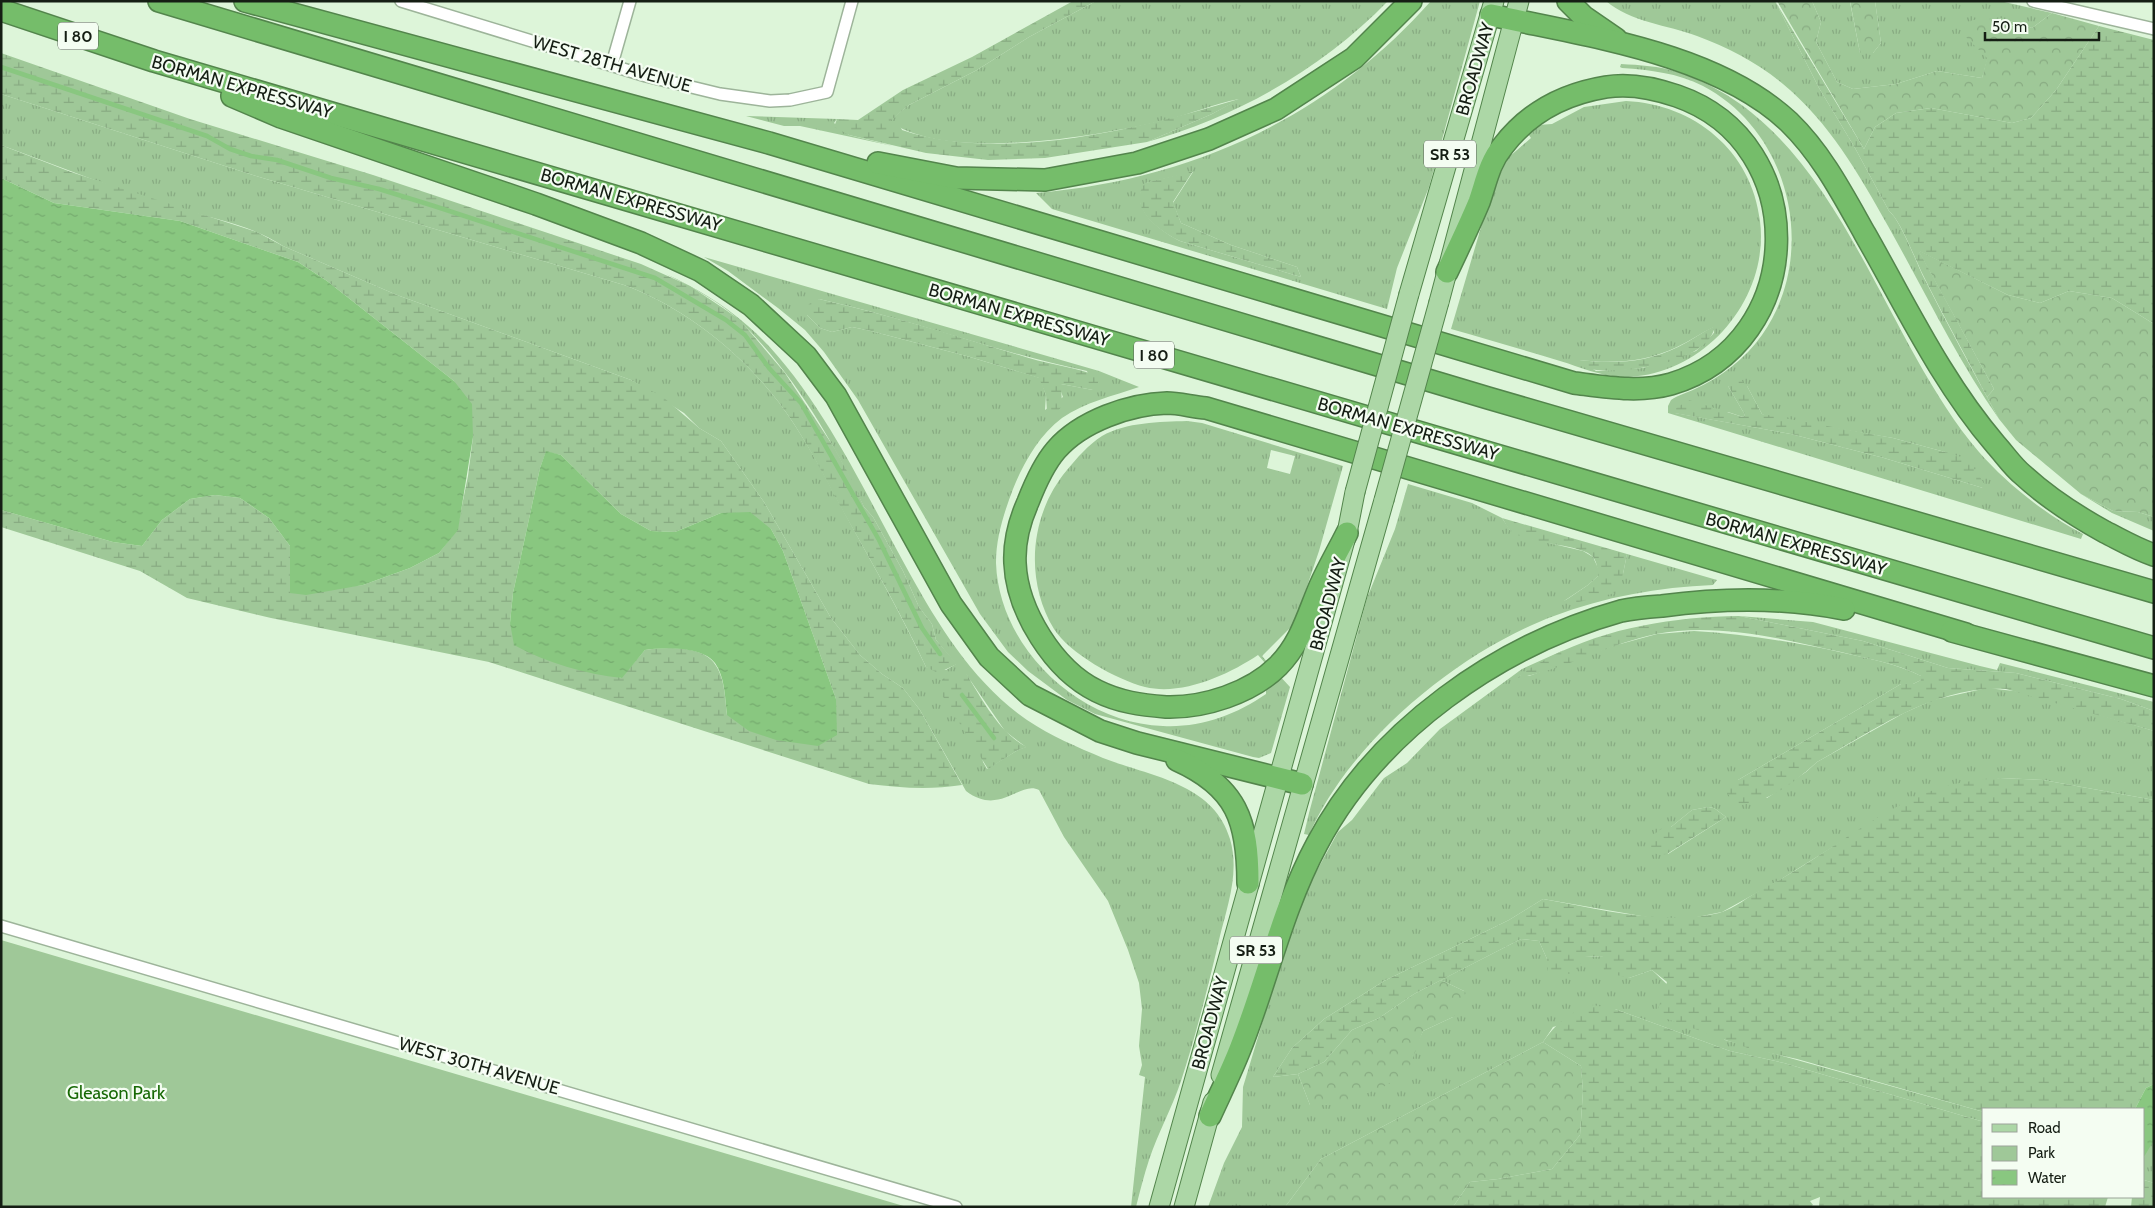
<svg xmlns="http://www.w3.org/2000/svg" width="2155" height="1208" font-family="Cabin,sans-serif">
<style>
.grass{fill:url(#grass-tufts);fill-rule:evenodd}
.forest{fill:url(#forest-crowns)}
.wetland{fill:url(#wetland-marsh);fill-rule:evenodd}
.park{fill:#9fc898}
.water{fill:url(#water-ripples)}
.lines{fill:none;stroke-linecap:round;stroke-linejoin:round}
.stream{stroke:#89c780;stroke-width:4.5}
.minor-casing{stroke:#9db49a;stroke-width:14}
.primary-casing{stroke:#53854c;stroke-width:21}
.motorway-casing{stroke:#53854c;stroke-width:24}
.minor{stroke:#fff;stroke-width:11}
.primary{stroke:#acd7a6;stroke-width:19}
.motorway{stroke:#75bd6a;stroke-width:21}
.primary-bridge-casing{stroke:#53854c;stroke-width:21;stroke-linecap:butt}
.primary-bridge{stroke:#acd7a6;stroke-width:19}
.labels{text-anchor:middle;dominant-baseline:central;stroke-width:4.5;stroke-linejoin:round;paint-order:stroke}
.shield{fill:#f4fdf2;stroke:#586157;stroke-width:1}
.shield-label{font-size:16px;font-weight:bold;fill:#151e14}
.street-label{font-size:18px;fill:#151e14;stroke:#f4fdf2}
.park-label{font-size:18px;fill:#176905;stroke:#f4fdf2}
</style>
<defs>
<pattern id="grass-tufts" width="24" height="20" patternUnits="userSpaceOnUse" patternTransform="scale(1.25)"><rect width="24" height="20" fill="#9fc898"/><path d="M3 7l-1-3M5 7V3M7 7l1-3M15 17l-1-3M17 17v-4M19 17l1-3" fill="none" stroke="#88ab82"/></pattern>
<pattern id="forest-crowns" width="20" height="18" patternUnits="userSpaceOnUse" patternTransform="scale(1.25)"><rect width="20" height="18" fill="#9fc898"/><path d="M2 6a3 3 0 1 1 6 0M12 15a3 3 0 1 1 6 0" fill="none" stroke="#88ab82"/></pattern>
<pattern id="wetland-marsh" width="20" height="14" patternUnits="userSpaceOnUse" patternTransform="scale(1.25)"><rect width="20" height="14" fill="#9fc898"/><path d="M1 5h8M5 5V1M11 12h8M15 12V8" fill="none" stroke="#88ab82"/></pattern>
<pattern id="water-ripples" width="26" height="14" patternUnits="userSpaceOnUse" patternTransform="scale(1.25)"><rect width="26" height="14" fill="#89c780"/><path d="M2 4q2-2 4 0t4 0M15 11q2-2 4 0t4 0" fill="none" stroke="#75aa6e"/></pattern>
</defs>
<rect width="100%" height="100%" fill="#ddf5d9"/>
<g class="grass">
<path d="M 1096,1 L 1388,1 C 1322,69 1237,117 1147,142 L 1212,114 L 1239,99 C 1214,104 1190,114 1166,120 C 1099,136 947,163 889,121 L 909,105 L 977,70 L 1029,37 Z"/>
<path d="M 1431,1 L 1480,1 L 1429,187 L 1397,268 L 1387,309 L 1052,209 L 1036,193 C 1191,180 1327,118 1431,1 ZM 1193,172 L 1173,203 L 1181,223 L 1231,245 L 1297,267 L 1301,277 L 1180,241 C 1161,232 1126,207 1146,183 Z"/>
<path d="M 1606,1 L 1775,1 L 1819,88 L 1855,148 L 1889,211 C 1901,221 1916,262 1924,278 C 1948,326 1974,373 1999,419 C 1957,359 1924,290 1888,226 C 1859,174 1829,122 1783,84 C 1758,63 1727,47 1697,36 C 1668,25 1630,22 1606,1 Z"/>
<path d="M 1812,1 L 1850,2 L 1860,53 L 1873,53 L 1881,43 L 1875,1 L 2000,1 L 2052,13 L 2032,28 L 1999,18 L 1982,78 L 1937,71 L 1896,84 L 1853,89 L 1837,82 L 1816,42 L 1821,22 Z"/>
<path d="M 1621,64 C 1640,65 1659,66 1677,72 C 1838,124 1878,334 1979,452 C 2007,484 2045,514 2083,534 L 2081,539 L 1668,413 L 1668,406 L 1671,400 C 1678,395 1686,393 1695,389 C 1721,377 1745,359 1762,335 C 1819,254 1791,132 1703,86 C 1677,73 1651,70 1622,68 L 1620,67 ZM 1728,386 L 1747,386 L 1762,414 L 1769,417 L 1893,438 L 1945,452 L 1983,488 L 1884,458 L 1791,434 L 1675,413 L 1728,412 L 1743,417 L 1745,415 Z"/>
<path d="M 1,94 L 256,176 L 624,285 C 692,310 755,364 794,424 C 815,456 832,490 850,523 C 876,570 903,618 926,667 L 946,670 L 956,664 L 936,640 L 932,624 L 919,607 L 903,571 L 873,517 L 864,507 C 833,440 793,373 740,321 C 719,301 691,287 666,274 C 696,288 723,304 748,326 C 816,385 866,495 910,574 C 940,628 975,684 1027,720 C 1051,736 1077,747 1103,758 C 1149,776 1214,783 1230,839 C 1240,873 1227,907 1219,940 C 1208,987 1196,1035 1181,1081 C 1172,1108 1158,1133 1149,1160 C 1144,1175 1140,1191 1136,1207 L 1131,1207 L 1145,1077 L 1139,1075 L 1142,1065 L 1139,1046 L 1142,1009 L 1139,983 L 1128,950 L 1108,901 L 1064,837 L 1039,790 C 1020,780 1000,817 966,791 L 920,710 L 903,688 L 882,674 L 860,655 L 831,618 L 764,502 L 721,441 L 699,428 L 684,413 L 631,380 L 397,295 L 283,246 C 252,225 213,219 178,208 C 118,190 60,167 1,145 ZM 966,674 L 1005,731 L 1026,747 L 1018,750 L 987,769 L 983,762 Z"/>
<path d="M 1626,101 C 1694,104 1752,151 1760,221 C 1770,300 1702,378 1622,377 C 1600,376 1580,367 1560,361 C 1523,350 1487,339 1451,329 L 1492,190 L 1509,157 L 1531,138 L 1526,131 L 1538,125 L 1552,124 L 1584,107 ZM 1714,327 L 1714,333 L 1696,351 L 1643,368 L 1596,371 L 1579,360 C 1614,364 1646,362 1677,347 C 1690,341 1701,333 1714,327 Z"/>
<path d="M 746,116 L 837,119 L 834,123 L 849,135 L 893,146 L 800,126 L 784,126 Z"/>
<path d="M 704,257 L 1099,371 L 1139,387 C 1113,396 1085,402 1062,418 C 1039,435 1023,464 1013,489 C 1004,513 996,537 996,563 C 999,648 1079,723 1163,726 C 1199,728 1236,715 1266,694 L 1266,688 L 1278,674 L 1290,687 L 1271,753 L 1259,758 L 1253,757 L 1095,714 L 1067,700 L 1028,671 L 1008,652 L 980,614 L 858,400 L 824,352 L 805,330 L 778,308 L 728,271 ZM 819,299 C 910,319 996,352 1087,371 L 1093,390 L 1061,384 L 1060,389 L 1063,397 L 1045,410 L 1046,395 L 1040,378 L 970,357 L 871,331 L 852,327 L 832,332 L 820,328 L 807,315 Z"/>
<path d="M 1187,421 L 1202,423 L 1343,466 L 1319,551 L 1297,616 L 1291,627 L 1262,656 L 1268,663 L 1266,664 L 1258,655 C 1228,675 1182,696 1145,687 C 1117,680 1069,653 1054,629 C 1024,579 1030,514 1067,470 C 1077,458 1088,445 1102,436 C 1126,422 1160,422 1187,421 ZM 1271,450 L 1295,456 L 1290,474 L 1267,468 Z"/>
<path d="M 1408,484 L 1472,503 L 1502,518 L 1510,530 L 1528,538 L 1583,551 L 1593,557 L 1598,568 L 1598,576 L 1588,585 L 1564,601 L 1623,574 L 1627,554 L 1717,580 L 1713,585 C 1659,587 1604,597 1554,616 C 1459,651 1349,742 1309,835 L 1304,834 L 1309,813 L 1367,598 L 1395,529 Z"/>
<path d="M 2081,494 L 2113,511 L 2138,512 L 2154,517 L 2154,531 L 2112,513 Z"/>
<path d="M 1739,616 L 1813,622 L 1980,666 L 1997,670 L 2000,663 L 2154,702 L 2154,711 L 2121,699 L 2016,673 L 1948,668 L 1863,641 Z"/>
<path d="M 1694,631 C 1745,634 1794,642 1844,653 C 1871,659 1897,664 1921,676 L 1921,680 L 1913,684 L 1901,684 L 1738,780 L 1767,798 L 1806,772 L 1817,762 L 1904,713 L 1933,700 L 1987,688 L 2023,692 L 2154,731 L 2154,800 L 2043,780 L 2000,778 L 1889,812 L 1778,881 L 1722,912 L 1692,918 L 1653,918 L 1543,899 L 1509,920 L 1384,981 L 1324,1019 L 1292,1048 L 1273,1077 L 1298,1074 L 1310,1105 L 1416,1046 L 1423,1031 L 1453,1017 L 1464,991 L 1441,980 L 1521,939 L 1539,941 L 1547,959 L 1604,956 L 1629,978 L 1652,970 L 1725,1040 L 1984,1112 L 1984,1122 L 1784,1063 L 1730,1051 L 1615,1009 L 1553,1027 L 1543,1042 L 1321,1159 L 1285,1207 L 1208,1207 L 1224,1163 L 1242,1127 L 1243,1087 L 1288,937 L 1309,885 L 1338,832 L 1352,820 L 1384,778 L 1407,763 L 1440,729 L 1522,669 L 1564,650 L 1520,676 L 1529,676 L 1613,646 L 1657,634 ZM 1708,807 L 1714,808 L 1726,817 L 1668,854 L 1663,827 L 1671,827 L 1692,810 Z"/>
<path d="M 2154,1129 L 2154,1183 L 2144,1180 L 2144,1157 Z"/>
</g>
<g class="forest">
<path d="M 1777,1 L 1812,1 L 1821,22 L 1816,42 L 1837,82 L 1853,89 L 1896,84 L 1937,71 L 1982,78 L 1987,58 L 1962,33 L 1972,20 L 1999,18 L 2032,28 L 2052,13 L 2099,26 L 2056,90 L 2031,118 L 2012,123 L 1931,108 L 1896,113 L 1875,127 L 1864,149 Z"/>
<path d="M 1850,1 L 1875,1 L 1881,43 L 1873,53 L 1860,53 Z"/>
<path d="M 1918,250 L 2008,295 L 2040,303 L 2069,291 L 2112,298 L 2154,324 L 2154,517 L 2138,512 L 2113,511 L 2081,494 L 2016,440 L 1999,419 L 1987,397 L 1994,389 Z"/>
<path d="M 1441,980 L 1464,991 L 1467,1003 L 1453,1017 L 1423,1031 L 1408,1071 L 1385,1086 L 1338,1105 L 1310,1105 L 1298,1074 L 1324,1062 L 1352,1030 L 1379,1018 L 1414,994 Z"/>
<path d="M 1543,1042 L 1581,1066 L 1583,1091 L 1580,1135 L 1552,1169 L 1498,1179 L 1470,1182 L 1453,1207 L 1285,1207 L 1321,1159 Z"/>
</g>
<g class="wetland">
<path d="M 1073,1 L 1096,1 L 1029,37 L 977,70 L 909,105 L 890,121 L 897,121 L 902,130 C 1003,164 1143,128 1242,98 L 1212,114 L 1147,142 L 1045,158 L 988,160 L 926,153 L 849,135 L 834,127 L 837,119 L 858,120 L 903,90 L 972,57 Z"/>
<path d="M 1775,1 L 1864,149 L 1875,127 L 1896,113 L 1931,108 L 2012,123 L 2031,118 L 2056,90 L 2099,26 L 2154,40 L 2154,324 L 2112,298 L 2069,291 L 2040,303 L 2008,295 L 1919,251 L 1994,389 L 1987,397 C 1966,356 1943,316 1923,275 C 1915,259 1901,221 1889,211 L 1855,148 L 1819,88 Z"/>
<path d="M 1,53 L 190,119 L 373,175 L 641,264 L 690,286 L 723,308 L 740,320 L 785,373 L 835,449 L 854,484 L 864,507 L 873,517 L 903,571 L 919,607 L 932,624 L 936,640 L 957,664 L 938,673 L 926,667 C 903,617 875,568 848,520 C 830,488 814,455 794,424 C 755,364 692,310 624,285 L 256,176 L 1,94 Z"/>
<path d="M 1,145 L 71,172 L 257,232 L 283,246 L 397,295 L 631,380 L 663,397 L 699,428 L 721,441 L 764,502 L 831,618 L 860,655 L 882,674 L 903,688 L 920,710 L 962,785 C 930,790 901,788 869,784 L 489,662 L 271,618 L 187,598 L 140,571 L 1,527 L 1,510 L 113,542 L 142,546 L 162,520 L 190,499 L 215,495 L 240,498 L 269,518 L 290,546 L 290,593 L 363,585 L 410,568 L 439,553 L 457,530 L 468,476 L 473,437 L 454,381 L 327,281 L 298,262 L 180,221 L 54,203 L 1,178 ZM 546,452 L 561,455 L 621,514 L 651,531 L 675,532 L 721,513 L 771,529 L 783,551 L 836,699 L 727,715 C 725,698 725,677 714,663 C 701,645 663,647 645,650 L 621,678 L 510,623 L 513,593 L 540,468 Z"/>
<path d="M 1193,171 L 1173,202 L 1181,223 L 1231,245 L 1297,267 L 1301,277 L 1180,241 C 1161,232 1126,208 1145,183 Z"/>
<path d="M 819,299 C 890,315 959,337 1029,358 C 1052,365 1077,367 1099,377 L 1097,388 L 1093,390 L 1061,384 L 1062,406 L 1057,412 L 1047,412 L 1046,395 L 1039,378 L 970,357 L 871,331 L 852,327 L 832,332 L 820,328 L 807,315 L 805,310 L 809,304 Z"/>
<path d="M 1715,326 C 1708,363 1628,373 1597,370 C 1591,370 1585,367 1579,365 L 1579,360 C 1613,364 1646,363 1678,347 C 1691,341 1702,332 1715,326 Z"/>
<path d="M 1739,379 L 1747,386 L 1762,414 L 1893,438 L 1945,452 L 1968,459 L 1985,485 L 1983,488 L 1884,458 L 1791,434 L 1674,413 L 1673,410 L 1689,400 L 1743,417 L 1745,415 L 1728,386 L 1730,382 Z"/>
<path d="M 1502,518 L 1627,554 L 1623,574 L 1615,593 L 1575,603 L 1563,602 L 1588,585 L 1598,576 C 1598,570 1597,562 1593,557 C 1580,543 1530,546 1511,531 C 1507,528 1505,522 1502,518 Z"/>
<path d="M 1739,616 L 1863,641 L 1948,668 L 2016,673 L 2121,699 L 2154,711 L 2154,731 L 2006,689 C 1936,685 1876,729 1817,762 C 1796,781 1767,804 1738,805 L 1727,793 L 1727,788 L 1738,780 L 1901,684 L 1913,684 L 1921,680 L 1921,676 C 1896,663 1868,659 1841,652 C 1783,639 1716,622 1656,634 C 1608,644 1566,669 1518,678 C 1526,669 1540,663 1550,657 C 1609,627 1674,617 1739,616 Z"/>
<path d="M 966,673 C 981,698 1000,734 1027,747 L 1018,750 L 988,769 L 942,695 L 942,679 Z"/>
<path d="M 2000,778 L 2043,780 L 2154,800 L 2154,1084 L 2146,1088 L 2135,1109 L 1984,1109 L 1984,1112 L 1797,1059 L 1748,1048 L 1656,1015 L 1667,982 L 1652,970 L 1629,978 L 1604,972 L 1603,956 L 1585,957 L 1573,974 L 1548,972 L 1547,959 L 1539,941 L 1521,939 L 1414,994 L 1379,1018 L 1352,1030 L 1324,1062 L 1298,1074 L 1273,1077 L 1292,1048 L 1324,1019 L 1384,981 L 1509,920 L 1543,899 C 1601,909 1661,926 1719,913 C 1734,909 1749,896 1762,889 C 1819,861 1867,817 1926,793 C 1950,783 1975,780 2000,778 Z"/>
<path d="M 1708,807 L 1714,808 L 1726,817 L 1667,854 L 1658,855 L 1650,847 L 1650,838 L 1663,827 L 1671,827 L 1692,810 Z"/>
<path d="M 1593,1005 L 1615,1009 L 1730,1051 L 1784,1063 L 1984,1122 L 1984,1197 L 2108,1197 L 2105,1207 L 1819,1207 L 1820,1197 L 1810,1201 L 1813,1205 L 1810,1207 L 1453,1207 L 1470,1182 L 1498,1179 L 1552,1169 L 1580,1135 L 1583,1091 L 1581,1066 L 1543,1042 C 1557,1022 1570,1012 1593,1005 Z"/>
<path d="M 2144,1180 L 2154,1183 L 2154,1207 L 2131,1207 L 2132,1197 L 2144,1197 Z"/>
</g>
<path class="park" d="M 1,940 L 907,1207 L 1,1207 Z"/>
<g class="water">
<path d="M 1,178 L 54,203 L 180,221 L 298,262 L 327,281 L 454,381 L 472,404 L 473,437 L 458,530 L 439,553 L 410,568 L 363,585 L 306,595 L 290,593 L 290,546 L 269,518 L 240,498 L 215,495 L 190,499 L 162,520 L 142,546 L 113,542 L 1,510 Z"/>
<path d="M 546,451 L 561,455 L 621,514 L 651,531 L 675,532 L 721,513 L 750,512 L 771,529 L 783,551 L 836,699 L 837,735 L 818,746 L 776,740 L 749,731 L 727,715 C 725,698 725,677 715,663 C 702,646 663,647 645,650 L 622,678 C 585,674 547,663 514,645 L 510,623 L 513,593 L 540,468 Z"/>
<path d="M 2154,1084 L 2154,1140 L 2144,1157 L 2144,1109 L 2135,1109 L 2146,1088 Z"/>
</g>
<g class="lines">
<g class="stream">
<path d="M 1,67 L 207,136 L 230,149 L 251,156 L 277,160 L 331,178 L 379,189 L 434,206 L 655,278 L 726,320 L 745,335 L 769,368 L 801,403 L 879,540 L 922,628 L 940,654"/>
<path d="M 962,695 L 994,738"/>
</g>
<g class="minor-casing">
<g id="minor">
<path d="M 401,1 L 646,76 L 720,94 L 770,101 L 790,100 L 827,92 L 852,1"/>
<path d="M 2033,1 L 2154,29"/>
<path d="M 612,64 L 630,1"/>
<path d="M 1,926 L 956,1207"/>
</g>
</g>
<g class="primary-casing">
<g id="primary">
<path d="M 1409,294 L 1494,1"/>
<path d="M 1439,302 L 1519,1"/>
<path d="M 1221,1075 L 1384,500"/>
<path d="M 1159,1207 C 1221,982 1286,758 1347,533 L 1355,492"/>
<path d="M 1184,1207 L 1213,1102"/>
</g>
</g>
<g class="motorway-casing">
<g id="motorway">
<path d="M 159,1 L 1488,398 L 2154,592"/>
<path d="M 245,1 L 769,143 L 1574,383 C 1606,387 1639,393 1671,384 C 1808,343 1813,143 1677,96 C 1654,88 1630,83 1606,87 C 1563,94 1529,112 1503,146 C 1489,163 1486,182 1479,202 C 1469,226 1458,249 1447,272"/>
<path d="M 1568,1 L 1584,17 L 1616,39"/>
<path d="M 1,10 L 154,61 L 2154,648"/>
<path d="M 1491,15 C 1586,36 1716,53 1789,122 C 1822,154 1843,195 1865,234 C 1906,306 1942,382 1996,445 C 2005,455 2013,467 2023,475 C 2048,498 2076,516 2105,532 C 2121,540 2136,549 2154,555"/>
<path d="M 232,96 L 281,117 L 536,204 L 641,243 L 701,271 L 751,305 L 806,356 L 836,396 L 951,604 L 989,657 L 1030,695 L 1100,731 L 1137,743 L 1302,784"/>
<path d="M 878,163 L 956,178 L 1045,180 L 1137,163 L 1209,139 L 1276,109 L 1354,58 L 1411,1"/>
<path d="M 1347,533 C 1338,551 1328,568 1320,586 C 1308,614 1301,643 1278,666 C 1251,693 1204,708 1166,707 C 1141,705 1119,702 1097,691 C 1054,670 1017,611 1015,563 C 1014,542 1020,520 1028,502 C 1035,484 1044,464 1056,450 C 1081,421 1130,404 1167,403 C 1179,403 1193,407 1206,408 L 1966,634"/>
<path d="M 1952,631 L 2154,686"/>
<path d="M 1177,760 C 1237,787 1248,821 1248,883"/>
<path d="M 1210,1116 C 1220,1094 1231,1072 1240,1049 C 1267,981 1282,909 1317,844 C 1377,730 1499,645 1621,611 C 1634,608 1648,607 1662,606 C 1722,598 1784,597 1844,609"/>
</g>
</g>
<use href="#minor" class="minor"/>
<use href="#primary" class="primary"/>
<use href="#motorway" class="motorway"/>
<g class="primary-bridge-casing">
<g id="primary-bridge">
<path d="M 1355,492 L 1409,294"/>
<path d="M 1384,500 L 1439,302"/>
</g>
</g>
<use href="#primary-bridge" class="primary-bridge"/>
</g>
<g class="labels">
<g class="shield">
<rect x="58" y="22.5" width="40" height="27" rx="4"/>
<rect x="1424" y="140.5" width="52" height="27" rx="4"/>
<rect x="1134" y="341.5" width="40" height="27" rx="4"/>
<rect x="1230" y="936.5" width="52" height="27" rx="4"/>
</g>
<g class="shield-label">
<text x="78" y="36">I 80</text>
<text x="1450" y="154">SR 53</text>
<text x="1154" y="355">I 80</text>
<text x="1256" y="950">SR 53</text>
</g>
<g class="street-label">
<text transform="translate(612 64) rotate(16)">WEST 28TH AVENUE</text>
<text transform="translate(1475 69) rotate(-74)">BROADWAY</text>
<text transform="translate(242 87) rotate(16)">BORMAN EXPRESSWAY</text>
<text transform="translate(631 200) rotate(16)">BORMAN EXPRESSWAY</text>
<text transform="translate(1019 315) rotate(16)">BORMAN EXPRESSWAY</text>
<text transform="translate(1408 429) rotate(16)">BORMAN EXPRESSWAY</text>
<text transform="translate(1796 544) rotate(16)">BORMAN EXPRESSWAY</text>
<text transform="translate(1328 604) rotate(-75)">BROADWAY</text>
<text transform="translate(1210 1023) rotate(-75)">BROADWAY</text>
<text transform="translate(479 1066) rotate(16)">WEST 30TH AVENUE</text>
</g>
<g class="park-label">
<text x="116" y="1093">Gleason Park</text>
</g>
</g>
<rect width="2155" height="1208" fill="none" stroke="#151e14" stroke-width="5"/>
<rect x="1982" y="1108" width="162" height="90" fill="#f4fdf2" stroke="#9ba499"/>
<rect x="1992" y="1124" width="25" height="8" fill="#acd7a6" stroke="#9ba499"/>
<text x="2028" y="1133" font-size="15" fill="#151e14">Road</text>
<rect x="1992" y="1146" width="25" height="15" fill="#9fc898" stroke="#9ba499"/>
<text x="2028" y="1158" font-size="15" fill="#151e14">Park</text>
<rect x="1992" y="1170" width="25" height="15" fill="url(#water-ripples)" stroke="#9ba499"/>
<text x="2028" y="1183" font-size="15" fill="#151e14">Water</text>
<path d="M1985 32v8h114v-8" fill="none" stroke="#151e14" stroke-width="2.5"/>
<text x="1992" y="32" font-size="15" fill="#151e14" stroke="#f4fdf2" stroke-width="4" paint-order="stroke">50 m</text>
</svg>
